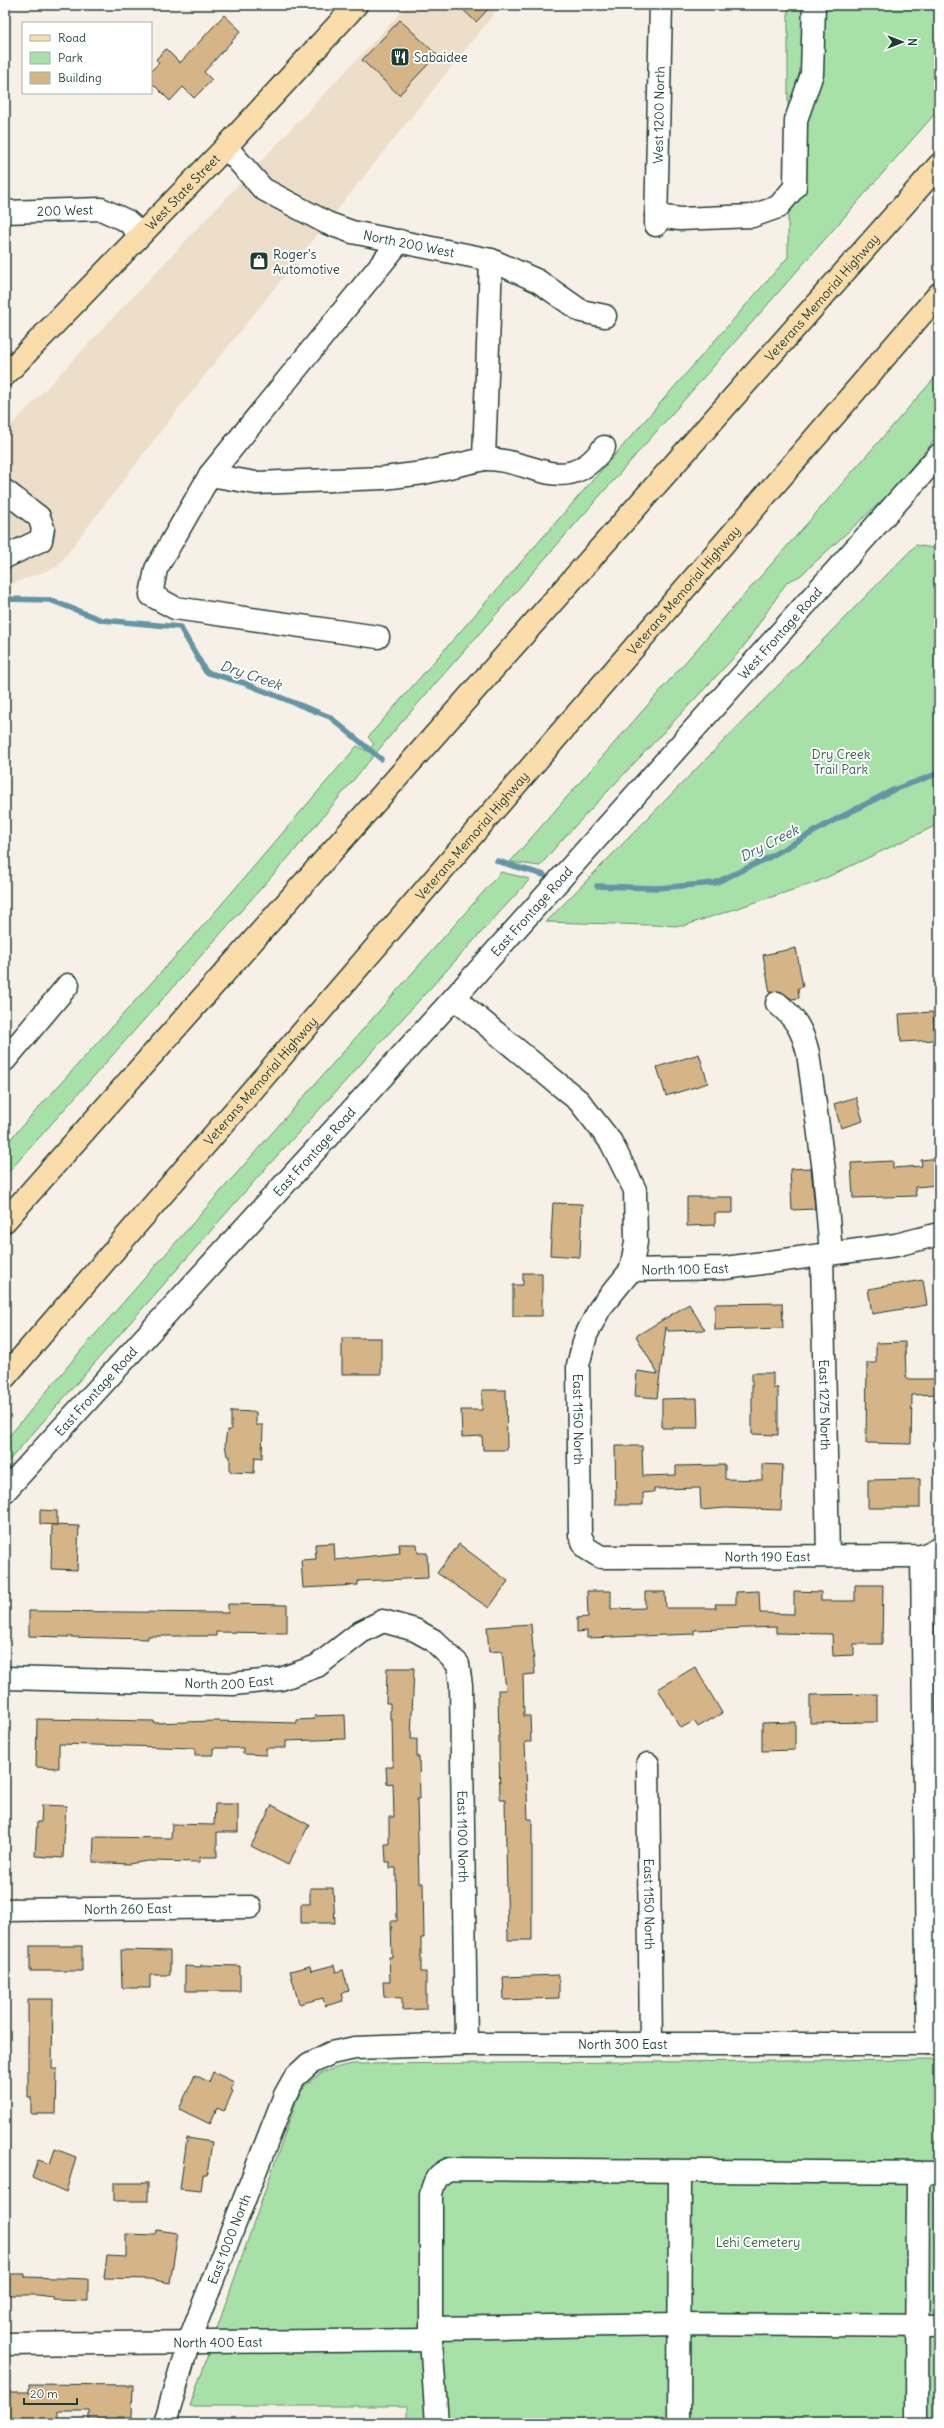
<svg xmlns="http://www.w3.org/2000/svg" width="944" height="2428" font-family="Delius,sans-serif">
<style>
.built{fill:#eddeca}
.green{fill:#a7e1a7;stroke:#638f6e}
.lines{fill:none;stroke-linecap:round;stroke-linejoin:round}
.stream{stroke:#6395a5;stroke-width:5.5}
.building{fill:#d5b488;stroke:#1f3d34}
.minor-casing{stroke:#1f3d34;stroke-width:25}
.major-casing{stroke:#1f3d34;stroke-width:25}
.highway-casing{stroke:#1f3d34;stroke-width:25}
.minor{stroke:#fff;stroke-width:22}
.major{stroke:#fbddab;stroke-width:22}
.highway{stroke:#fbddab;stroke-width:22}
.labels{text-anchor:middle;dominant-baseline:central;stroke-width:4;stroke-linejoin:round;paint-order:stroke}
.poi-label{font-size:13px;fill:#1f3d34;stroke:#fff;text-anchor:start}
.street-label{font-size:13px;fill:#1f3d34;stroke:#fff}
.park-label{font-size:13px;fill:#3a5e4b;stroke:#fff}
.water-label{font-size:14px;font-style:italic;fill:#3b6263;stroke:#fff}
</style>
<rect width="100%" height="100%" fill="#f7f0e7"/>
<filter id="ink" filterUnits="userSpaceOnUse"><feTurbulence type="fractalNoise" baseFrequency=".025" numOctaves="2"/><feDisplacementMap in="SourceGraphic" scale="8" xChannelSelector="R" yChannelSelector="G"/><feConvolveMatrix kernelMatrix="1 2 1 2 8 2 1 2 1" color-interpolation-filters="sRGB"/></filter>
<g filter="url(#ink)">
<path class="built" d="M 408,5 L 501,5 L 182,404 L 57,567 L 5,586 L 5,432 Z"/>
<g class="green">
<path d="M 788,5 L 939,5 L 939,109 L 400,724 L 296,849 L 5,1176 L 5,1145 L 209,919 L 357,746 L 367,751 L 374,744 L 368,737 L 788,257 Z"/>
<path d="M 939,373 L 939,435 L 887,496 L 800,576 L 787,582 L 741,650 L 559,843 L 540,866 L 510,862 Z"/>
<path d="M 916,545 L 939,549 L 939,824 L 817,882 L 683,926 L 546,922 Z"/>
<path d="M 501,872 L 530,879 L 265,1169 L 5,1465 L 5,1441 L 78,1354 Z"/>
<path d="M 939,2060 L 939,2423 L 407,2423 L 407,2406 L 190,2406 L 297,2099 C 308,2076 329,2068 353,2064 Z"/>
</g>
<g class="lines">
<g class="stream">
<path d="M 5,599 L 50,600 L 102,620 L 180,627 L 206,672 L 244,683 L 330,717 L 381,759"/>
<path d="M 497,861 L 544,875"/>
<path d="M 597,886 L 658,888 L 715,883 L 768,858 L 829,823 L 893,790 L 939,773"/>
</g>
</g>
<g class="building">
<path d="M 458,5 L 492,5 L 476,22 Z"/>
<path d="M 224,15 L 241,31 L 204,72 L 212,80 L 194,98 L 183,87 L 170,101 L 151,82 L 151,71 L 159,63 L 156,59 L 166,49 L 180,63 Z"/>
<path d="M 400,20 L 437,55 L 399,95 L 362,60 Z"/>
<path d="M 796,948 L 803,987 L 798,988 L 799,998 L 792,999 L 779,991 L 770,993 L 763,955 Z"/>
<path d="M 933,1012 L 935,1040 L 901,1042 L 899,1014 Z"/>
<path d="M 699,1054 L 708,1083 L 666,1096 L 657,1067 Z"/>
<path d="M 856,1097 L 863,1121 L 841,1128 L 834,1104 Z"/>
<path d="M 939,1158 L 939,1185 L 915,1187 L 916,1196 L 853,1198 L 851,1163 L 893,1161 L 893,1168 L 922,1166 L 921,1160 Z"/>
<path d="M 811,1168 L 815,1209 L 792,1210 L 790,1169 Z"/>
<path d="M 687,1197 L 733,1197 L 733,1213 L 715,1213 L 715,1225 L 687,1226 Z"/>
<path d="M 553,1203 L 582,1204 L 580,1257 L 550,1255 Z"/>
<path d="M 523,1273 L 542,1273 L 542,1316 L 513,1316 L 513,1285 L 523,1285 Z"/>
<path d="M 923,1280 L 927,1305 L 872,1314 L 868,1289 Z"/>
<path d="M 782,1303 L 783,1328 L 715,1330 L 715,1304 Z"/>
<path d="M 689,1304 L 705,1330 L 668,1331 L 666,1327 L 657,1398 L 635,1396 L 637,1371 L 658,1374 L 636,1336 Z"/>
<rect x="342" y="1338" width="39" height="36"/>
<path d="M 905,1342 L 906,1379 L 939,1379 L 939,1394 L 912,1395 L 911,1444 L 866,1443 L 867,1363 L 876,1363 L 876,1343 Z"/>
<path d="M 752,1373 L 773,1373 L 773,1388 L 778,1388 L 778,1435 L 752,1434 Z"/>
<path d="M 482,1390 L 506,1390 L 507,1450 L 483,1450 L 482,1436 L 462,1437 L 461,1410 L 482,1410 Z"/>
<path d="M 697,1398 L 698,1428 L 662,1428 L 662,1399 Z"/>
<path d="M 231,1411 L 256,1412 L 256,1425 L 263,1425 L 262,1458 L 255,1457 L 254,1473 L 230,1472 L 230,1456 L 227,1456 L 225,1444 L 227,1430 L 231,1430 Z"/>
<path d="M 615,1446 L 642,1446 L 643,1476 L 676,1475 L 676,1466 L 725,1465 L 725,1479 L 762,1480 L 762,1464 L 783,1465 L 781,1510 L 726,1508 L 701,1510 L 700,1488 L 654,1489 L 654,1492 L 643,1493 L 643,1505 L 616,1505 Z"/>
<path d="M 920,1479 L 920,1508 L 868,1508 L 868,1480 Z"/>
<path d="M 40,1510 L 57,1511 L 57,1525 L 40,1524 Z"/>
<path d="M 52,1525 L 79,1526 L 77,1570 L 51,1569 Z"/>
<path d="M 334,1543 L 335,1560 L 400,1553 L 399,1544 L 417,1544 L 418,1553 L 427,1553 L 428,1578 L 358,1581 L 358,1585 L 303,1588 L 301,1560 L 316,1559 L 315,1544 Z"/>
<path d="M 459,1544 L 508,1581 L 489,1608 L 437,1573 Z"/>
<path d="M 855,1585 L 883,1585 L 882,1644 L 854,1644 L 854,1655 L 833,1656 L 832,1634 L 776,1633 L 776,1627 L 694,1630 L 694,1634 L 587,1638 L 587,1631 L 577,1632 L 577,1618 L 588,1617 L 587,1591 L 611,1591 L 611,1609 L 645,1608 L 645,1592 L 665,1592 L 666,1608 L 716,1608 L 715,1604 L 736,1604 L 736,1592 L 759,1591 L 760,1613 L 794,1614 L 794,1591 L 821,1592 L 821,1601 L 855,1601 Z"/>
<path d="M 228,1604 L 287,1605 L 287,1633 L 216,1632 L 216,1636 L 148,1636 L 148,1639 L 29,1636 L 29,1611 L 228,1613 Z"/>
<path d="M 531,1624 L 535,1674 L 523,1675 L 524,1716 L 530,1716 L 531,1742 L 525,1742 L 528,1819 L 532,1819 L 532,1940 L 508,1940 L 505,1800 L 500,1800 L 498,1690 L 506,1690 L 502,1651 L 489,1652 L 487,1627 Z"/>
<path d="M 695,1667 L 722,1713 L 698,1727 L 694,1721 L 681,1728 L 658,1689 Z"/>
<path d="M 387,1668 L 414,1668 L 411,1739 L 417,1739 L 417,1757 L 419,1757 L 420,1799 L 417,1799 L 419,1883 L 423,1883 L 424,1938 L 421,1938 L 421,1972 L 426,1972 L 426,2009 L 402,2010 L 402,1998 L 384,1997 L 383,1982 L 390,1982 L 389,1957 L 392,1957 L 391,1921 L 397,1921 L 396,1868 L 390,1868 L 390,1862 L 386,1862 L 385,1844 L 389,1844 L 389,1817 L 394,1817 L 393,1783 L 387,1784 L 386,1767 L 393,1767 L 392,1719 L 390,1719 L 390,1703 L 386,1703 Z"/>
<path d="M 877,1694 L 877,1722 L 810,1723 L 810,1695 Z"/>
<path d="M 345,1715 L 346,1739 L 286,1741 L 286,1748 L 266,1748 L 266,1755 L 243,1754 L 243,1748 L 213,1748 L 213,1755 L 195,1755 L 195,1748 L 59,1744 L 59,1768 L 36,1767 L 37,1719 L 154,1721 L 154,1723 L 215,1721 L 297,1723 L 297,1720 L 315,1719 L 314,1716 Z"/>
<path d="M 795,1722 L 795,1750 L 762,1751 L 762,1723 Z"/>
<path d="M 215,1804 L 238,1804 L 238,1832 L 217,1832 L 217,1857 L 200,1857 L 200,1862 L 148,1861 L 128,1864 L 93,1862 L 94,1837 L 171,1838 L 172,1824 L 214,1825 Z"/>
<path d="M 42,1805 L 66,1806 L 63,1858 L 35,1856 L 37,1822 L 41,1822 Z"/>
<path d="M 272,1805 L 309,1825 L 288,1865 L 251,1846 Z"/>
<path d="M 310,1888 L 333,1888 L 335,1923 L 301,1923 L 301,1904 L 310,1904 Z"/>
<rect x="30" y="1946" width="52" height="25"/>
<path d="M 121,1950 L 170,1951 L 170,1975 L 150,1975 L 150,1988 L 122,1988 Z"/>
<path d="M 201,1965 L 240,1966 L 240,1991 L 185,1991 L 185,1966 L 201,1967 Z"/>
<path d="M 334,1965 L 336,1972 L 343,1970 L 349,1991 L 341,1993 L 343,2001 L 325,2006 L 323,1998 L 299,2004 L 290,1971 L 310,1966 L 311,1971 Z"/>
<path d="M 559,1975 L 559,1998 L 504,2000 L 503,1977 Z"/>
<path d="M 28,1999 L 53,1999 L 52,2069 L 57,2069 L 56,2114 L 31,2114 L 31,2097 L 28,2097 Z"/>
<path d="M 213,2072 L 234,2082 L 231,2090 L 233,2091 L 224,2111 L 217,2108 L 210,2124 L 179,2109 L 195,2075 L 209,2082 Z"/>
<path d="M 187,2138 L 212,2142 L 207,2175 L 203,2175 L 201,2191 L 180,2189 Z"/>
<path d="M 55,2149 L 76,2157 L 66,2192 L 32,2177 L 38,2160 L 50,2164 Z"/>
<rect x="114" y="2183" width="34" height="18"/>
<path d="M 157,2230 L 178,2233 L 170,2283 L 149,2279 L 104,2278 L 107,2256 L 126,2257 L 126,2234 L 156,2235 Z"/>
<path d="M 5,2274 L 25,2274 L 25,2277 L 88,2279 L 88,2301 L 53,2300 L 53,2297 L 38,2295 L 5,2295 Z"/>
<path d="M 29,2384 L 133,2385 L 132,2417 L 118,2417 L 118,2423 L 89,2423 L 89,2411 L 58,2411 L 58,2423 L 5,2423 L 5,2392 L 29,2392 Z"/>
</g>
<g class="lines">
<g class="minor-casing">
<g id="minor">
<path id="s1" d="M 226,147 L 263,189 L 327,223 L 352,232 L 491,260 L 538,281 L 581,311 L 605,316"/>
<path id="s2" d="M 5,212 L 101,209 L 127,221 L 141,234"/>
<path d="M 656,216 L 680,219 L 752,216 L 778,207 L 795,187 L 796,120 L 812,74 L 814,5"/>
<path id="s3" d="M 656,225 L 661,5"/>
<path d="M 484,459 C 532,458 566,500 604,447"/>
<path d="M 210,475 L 256,483 L 384,478 L 423,473 L 484,459 L 491,260"/>
<path d="M 5,491 L 39,517 L 43,528 L 41,540 L 5,557"/>
<path d="M 378,637 L 175,608 L 151,595 L 156,569 L 210,475 L 400,241"/>
<path id="s4" d="M 454,998 L 579,1101 L 611,1142 L 635,1190 L 636,1242 L 631,1270 L 600,1308 L 586,1335 L 578,1365 L 580,1535 L 586,1548 L 601,1557 L 922,1556 L 939,1549"/>
<path d="M 777,1003 C 796,1019 802,1029 808,1053 L 824,1171 L 831,1253"/>
<path d="M 5,1060 L 68,985"/>
<path id="s5" d="M 822,1255 L 828,1556"/>
<path id="s6" d="M 631,1270 L 725,1268 L 896,1245 L 939,1234"/>
<path id="s7" d="M 5,1491 L 454,998 L 939,455"/>
<path d="M 922,1556 L 928,2044"/>
<path id="s8" d="M 5,1678 L 233,1684 L 281,1679 L 317,1666 L 361,1632 L 383,1621 L 415,1630 L 433,1640 L 458,1664 L 461,1685 L 466,2044"/>
<path id="s9" d="M 648,1764 L 651,2044"/>
<path id="s10" d="M 5,1910 L 250,1907"/>
<path d="M 432,2328 L 680,2324 L 939,2326"/>
<path id="s11" d="M 5,2344 L 431,2340"/>
<path id="s12" d="M 165,2423 L 189,2341 L 285,2095 L 295,2077 L 309,2064 L 331,2053 L 355,2048 L 466,2044 L 939,2044"/>
<path d="M 437,2423 L 431,2340 L 431,2194 C 434,2181 437,2174 450,2169 L 939,2173"/>
<path d="M 679,2423 L 680,2172"/>
<path d="M 917,2423 L 918,2173"/>
</g>
</g>
<g class="major-casing">
<g id="major">
<path id="s13" d="M 5,375 L 226,147 L 356,5"/>
</g>
</g>
<g class="highway-casing">
<g id="highway">
<path id="s14" d="M 5,1221 L 939,165"/>
<path id="s15" d="M 5,1377 L 939,294"/>
</g>
</g>
<use href="#minor" class="minor"/>
<use href="#major" class="major"/>
<use href="#highway" class="highway"/>
</g>
</g>
<defs>
<g id="restaurant-square" transform="scale(1)"><rect x="-9" y="-9" width="18" height="18" rx="4" fill="#1f3d34" stroke="#fff"/><path d="M-5-6h1v4h1v-4h1v4h1v-4h1v5L-1.5 .5V6h-2V.5L-5-1ZM5-6V6H3V1.5H1.5Q1.5-4 5-6Z" fill="#fff"/></g>
<g id="shop-square" transform="scale(1)"><rect x="-9" y="-9" width="18" height="18" rx="4" fill="#1f3d34" stroke="#fff"/><path d="M-5-2.5h2.3a2.7 3.5 0 0 1 5.4 0H5L5.5 6h-11ZM-1.5-2.5h3a1.5 2.3 0 0 0-3 0Z" fill="#fff"/></g>
</defs>
<g fill-rule="evenodd">
<use href="#restaurant-square" x="400" y="57"/>
<use href="#shop-square" x="259" y="261"/>
</g>
<g class="labels">
<g class="poi-label">
<text x="414" y="57">Sabaidee</text>
<text x="273" y="254">Roger's<tspan x="273" dy="15">Automotive</tspan></text>
</g>
<g class="street-label">
<text stroke="none"><textPath href="#s3" startOffset="110">West 1200 North</textPath></text>
<text stroke="none"><textPath href="#s13" startOffset="255">West State Street</textPath></text>
<text stroke="none"><textPath href="#s2" startOffset="60">200 West</textPath></text>
<text stroke="none"><textPath href="#s1" startOffset="213">North 200 West</textPath></text>
<text stroke="none"><textPath href="#s14" startOffset="1233">Veterans Memorial Highway</textPath></text>
<text stroke="none"><textPath href="#s15" startOffset="1039">Veterans Memorial Highway</textPath></text>
<text stroke="none"><textPath href="#s7" startOffset="1156">West Frontage Road</textPath></text>
<text stroke="none"><textPath href="#s15" startOffset="715">Veterans Memorial Highway</textPath></text>
<text stroke="none"><textPath href="#s7" startOffset="783">East Frontage Road</textPath></text>
<text stroke="none"><textPath href="#s15" startOffset="391">Veterans Memorial Highway</textPath></text>
<text stroke="none"><textPath href="#s7" startOffset="459">East Frontage Road</textPath></text>
<text stroke="none"><textPath href="#s6" startOffset="54">North 100 East</textPath></text>
<text stroke="none"><textPath href="#s7" startOffset="135">East Frontage Road</textPath></text>
<text stroke="none"><textPath href="#s5" startOffset="150">East 1275 North</textPath></text>
<text stroke="none"><textPath href="#s4" startOffset="513">East 1150 North</textPath></text>
<text stroke="none"><textPath href="#s4" startOffset="827">North 190 East</textPath></text>
<text stroke="none"><textPath href="#s8" startOffset="224">North 200 East</textPath></text>
<text stroke="none"><textPath href="#s8" startOffset="656">East 1100 North</textPath></text>
<text stroke="none"><textPath href="#s9" startOffset="140">East 1150 North</textPath></text>
<text stroke="none"><textPath href="#s10" startOffset="123">North 260 East</textPath></text>
<text stroke="none"><textPath href="#s12" startOffset="706">North 300 East</textPath></text>
<text stroke="none"><textPath href="#s12" startOffset="195">East 1000 North</textPath></text>
<text stroke="none"><textPath href="#s11" startOffset="213">North 400 East</textPath></text>
</g>
<g class="park-label">
<text x="841" y="754">Dry Creek<tspan x="841" dy="15">Trail Park</tspan></text>
<text x="758" y="2242">Lehi Cemetery</text>
</g>
<g class="water-label">
<text transform="translate(251 675) rotate(19)">Dry Creek</text>
<text transform="translate(769 843) rotate(-27)">Dry Creek</text>
</g>
</g>
<rect width="944" height="2428" fill="none" stroke="#fff" stroke-width="20"/>
<rect x="10" y="10" width="924" height="2408" fill="none" stroke="#1f3d34" stroke-width="1.5" filter="url(#ink)"/>
<rect x="22" y="22" width="130" height="72" fill="#ffffff" stroke="#a5b1ae"/>
<rect x="30" y="35" width="20" height="6" fill="#fbddab" stroke="#a5b1ae"/>
<text x="58" y="42" font-size="12" fill="#1f3d34">Road</text>
<rect x="30" y="52" width="20" height="12" fill="#a7e1a7" stroke="#a5b1ae"/>
<text x="58" y="62" font-size="12" fill="#1f3d34">Park</text>
<rect x="30" y="72" width="20" height="12" fill="#d5b488" stroke="#a5b1ae"/>
<text x="58" y="82" font-size="12" fill="#1f3d34">Building</text>
<g transform="translate(902 42) rotate(90)" stroke="#ffffff" stroke-width="3" paint-order="stroke">
<path d="M0-3L7 15L0 10L-7 15Z" fill="#1f3d34"/>
<text y="-6" font-size="11" font-weight="bold" text-anchor="middle" fill="#1f3d34">N</text>
</g>
<path d="M24 2398v6h53v-6" fill="none" stroke="#1f3d34" stroke-width="2"/>
<text x="30" y="2398" font-size="12" fill="#1f3d34" stroke="#ffffff" stroke-width="3" paint-order="stroke">20 m</text>
</svg>
